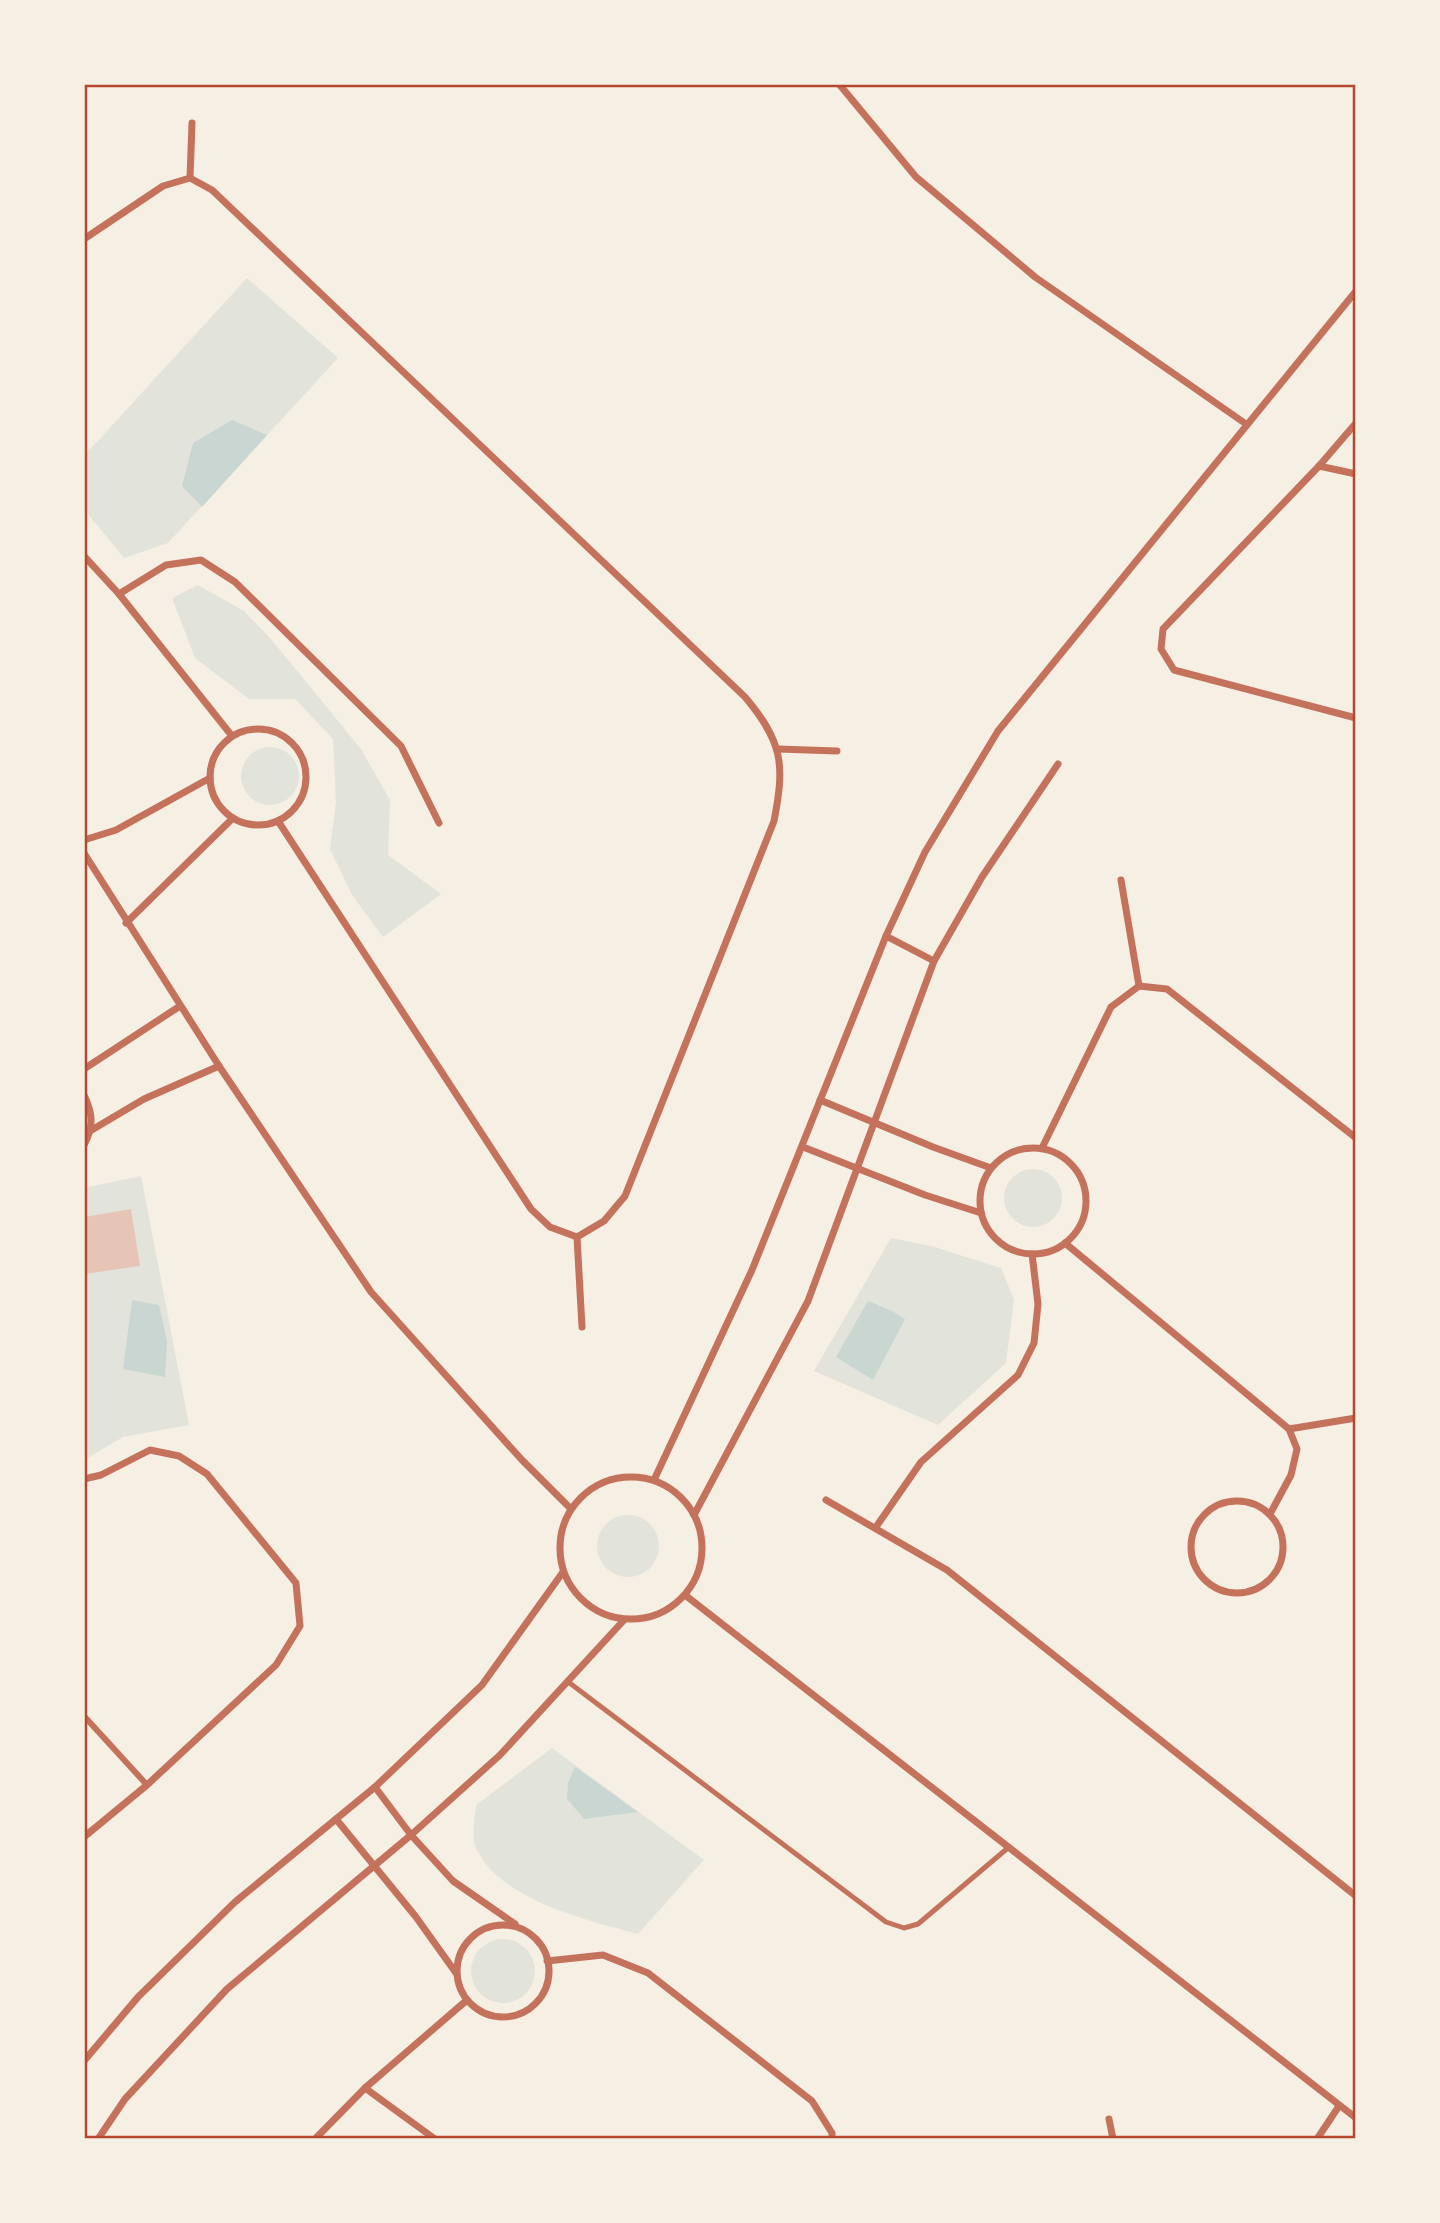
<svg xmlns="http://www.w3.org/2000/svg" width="1440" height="2223" font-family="Poppins,sans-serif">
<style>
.green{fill:#e2e4dc}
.water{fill:#c9d6d2}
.building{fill:#e6c5b7}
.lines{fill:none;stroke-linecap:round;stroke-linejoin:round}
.service{stroke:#c5725c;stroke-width:5}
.pedestrian{stroke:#c5725c;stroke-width:6}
.minor{stroke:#c5725c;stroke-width:7}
.neatline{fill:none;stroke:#b5482f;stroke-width:2.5}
</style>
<rect width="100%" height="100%" fill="#f6efe4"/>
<g class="green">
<path d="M 247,278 L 338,358 L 168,543 L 124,558 L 84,509 L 84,456 Z"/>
<path d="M 198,585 L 244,611 L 271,639 L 361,749 L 390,800 L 388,855 L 441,894 L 383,937 L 352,895 L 330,849 L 336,802 L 333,739 L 295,699 L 249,699 L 195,658 L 172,598 Z"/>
<circle cx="270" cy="776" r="29"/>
<circle cx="1033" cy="1198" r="29"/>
<path d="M 141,1176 L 189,1425 L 123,1437 L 84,1460 L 84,1188 Z"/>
<path d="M 891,1238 L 931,1246 L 1001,1268 L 1014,1300 L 1006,1363 L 938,1425 L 814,1371 Z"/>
<circle cx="628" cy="1546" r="31"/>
<path d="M 552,1748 L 704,1860 L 638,1934 C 586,1920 500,1900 476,1848 C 471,1837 475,1817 476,1805 Z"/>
<circle cx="503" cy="1971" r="32"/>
</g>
<g class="water">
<path d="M 232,420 L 267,435 L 202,507 L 182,486 L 193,443 Z"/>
<path d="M 132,1300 L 159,1305 L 167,1341 L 165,1377 L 123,1369 Z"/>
<path d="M 868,1301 L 892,1311 L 905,1319 L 873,1380 L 836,1357 Z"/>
<path d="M 575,1767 L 638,1812 L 584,1819 L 567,1799 L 568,1783 Z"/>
</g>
<path class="building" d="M 131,1209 L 140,1266 L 84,1274 L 84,1217 Z"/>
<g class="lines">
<path class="service" d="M 567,1681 L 886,1922 L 904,1928 L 918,1924 L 1009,1847"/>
<path class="pedestrian" d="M 84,1716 L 147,1785"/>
<g class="minor">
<path d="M 839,84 L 916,177 L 1035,277 L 1246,424"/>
<path d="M 190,178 L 192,123"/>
<path d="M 84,239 L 163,186 L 190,178 L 212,190 L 745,697 C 783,742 785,765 774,821 L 625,1196 L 604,1221 L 577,1237 L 550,1227 L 531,1209 L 278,821"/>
<path d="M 1356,423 L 1319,466 L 1163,629 L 1161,649 L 1174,670 L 1356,718"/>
<path d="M 1319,466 L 1356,474"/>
<path d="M 84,556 L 119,594 L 232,736"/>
<path d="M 119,594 L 166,565 L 201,560 L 235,582 L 401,746 L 439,823"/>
<circle cx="258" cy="777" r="48"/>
<path d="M 778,749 L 837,751"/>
<path d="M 84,840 L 116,830 L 210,778"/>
<path d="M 84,853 L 219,1066 L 371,1292 L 522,1460 L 570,1508"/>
<path d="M 1121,880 L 1139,986"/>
<path d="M 126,923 L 233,818"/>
<path d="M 886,936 L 934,961"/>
<path d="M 84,1069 L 180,1006"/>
<path d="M 84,1095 C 93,1114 94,1126 84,1145"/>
<path d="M 820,1100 L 933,1147 L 991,1168"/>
<path d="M 90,1131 L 144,1099 L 219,1066"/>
<path d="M 803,1147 L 925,1195 L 981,1213"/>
<path d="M 1042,1148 L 1111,1007 L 1139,986 L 1167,989 L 1356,1138"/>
<circle cx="1033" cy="1201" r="53"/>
<path d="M 577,1237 L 582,1327"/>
<path d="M 1065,1243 L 1289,1429 L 1297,1449 L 1291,1475 L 1270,1514"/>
<path d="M 1289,1429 L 1356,1418"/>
<circle cx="631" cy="1548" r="71"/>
<path d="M 84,1479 L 101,1475 L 150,1450 L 179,1456 L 207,1474 L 296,1583 L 300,1626 L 276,1665 L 147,1785 L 84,1837"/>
<path d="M 654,1480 L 752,1270 L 886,936 L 925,852 L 998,731 L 1356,291"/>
<path d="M 826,1500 L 947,1570 L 1356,1896"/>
<circle cx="1237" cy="1547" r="46"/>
<path d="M 694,1515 L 808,1301 L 934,961 L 982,877 L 1058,764"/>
<path d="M 876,1527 L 921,1462 L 1018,1375 L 1034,1343 L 1038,1304 L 1032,1254"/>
<path d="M 685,1595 L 1356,2118"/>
<path d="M 375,1787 L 411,1835 L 453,1881 L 515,1924"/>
<path d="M 336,1819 L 416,1917 L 456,1973"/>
<circle cx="503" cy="1971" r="46"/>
<path d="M 547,1961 L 603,1955 L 648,1973 L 812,2101 L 832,2133 L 832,2139"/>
<path d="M 84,2061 L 138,1997 L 235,1902 L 375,1787 L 482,1685 L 563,1572"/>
<path d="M 365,2088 L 435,2139"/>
<path d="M 1109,2119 L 1113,2139"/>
<path d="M 98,2139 L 125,2099 L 227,1989 L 411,1835 L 500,1755 L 624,1620"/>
<path d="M 315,2139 L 365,2088 L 467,2000"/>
<path d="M 1317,2139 L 1339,2106"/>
</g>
</g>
<rect width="1440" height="2223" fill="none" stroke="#f6efe4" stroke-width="172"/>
<rect x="86" y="86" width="1268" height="2051" class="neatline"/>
</svg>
